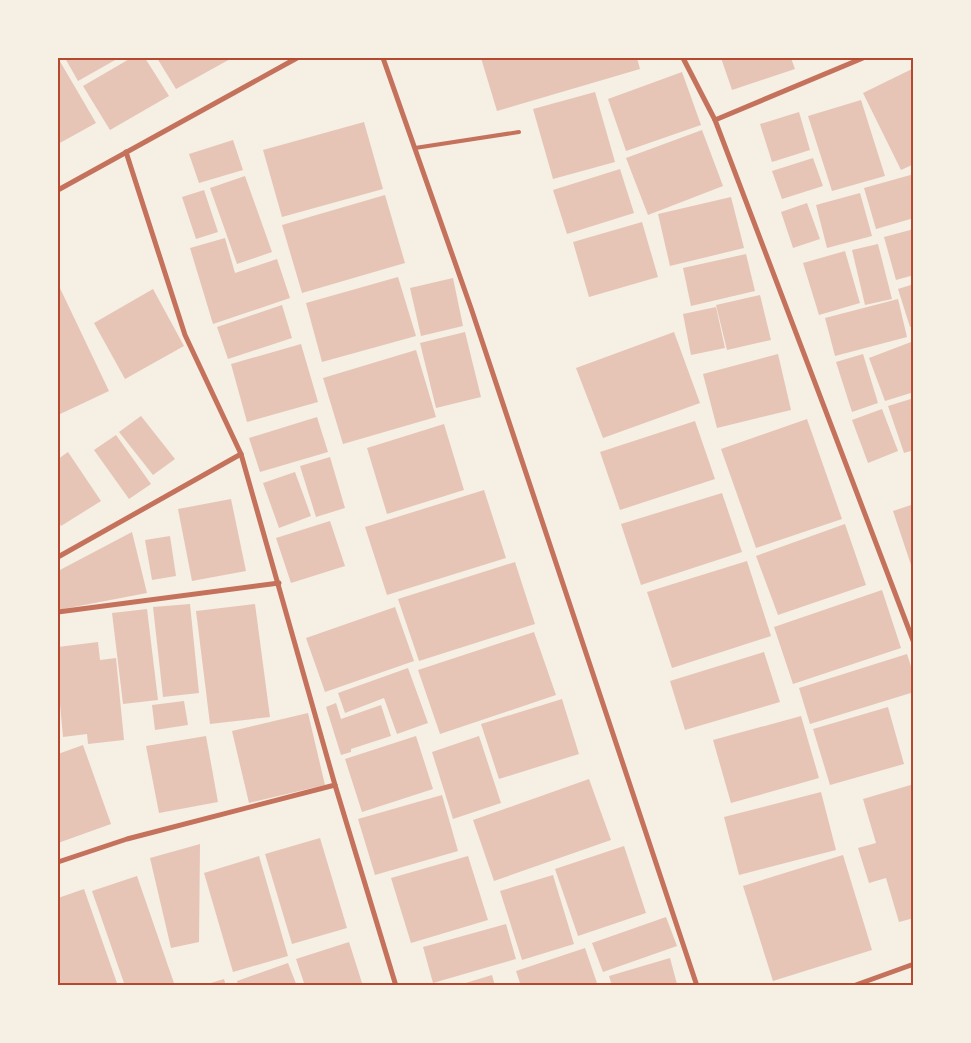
<svg xmlns="http://www.w3.org/2000/svg" width="971" height="1043" font-family="'Titillium Web',sans-serif">
<style>
.building{fill:#e6c5b7}
.lines{fill:none;stroke-linecap:round;stroke-linejoin:round}
.service{stroke:#c5725c;stroke-width:4}
.minor{stroke:#c5725c;stroke-width:5}
.neatline{fill:none;stroke:#b5482f;stroke-width:2}
</style>
<rect width="100%" height="100%" fill="#f6efe4"/>
<g class="building">
<path d="M 58,58 L 96,123 L 58,144 Z"/>
<path d="M 65,58 L 117,58 L 117,59 L 78,81 Z"/>
<path d="M 131,58 L 145,58 L 169,96 L 110,130 L 83,86 Z"/>
<path d="M 157,58 L 232,58 L 176,89 Z"/>
<path d="M 481,58 L 637,58 L 640,69 L 497,111 Z"/>
<path d="M 721,58 L 791,58 L 795,69 L 732,90 Z"/>
<path d="M 914,68 L 914,164 L 901,170 L 863,93 Z"/>
<path d="M 682,72 L 701,125 L 626,151 L 608,99 Z"/>
<path d="M 595,92 L 615,162 L 553,179 L 533,109 Z"/>
<path d="M 861,100 L 885,176 L 832,191 L 808,116 Z"/>
<path d="M 799,112 L 810,150 L 772,162 L 760,124 Z"/>
<path d="M 364,122 L 383,189 L 282,217 L 263,150 Z"/>
<path d="M 702,130 L 723,186 L 648,215 L 626,158 Z"/>
<path d="M 233,140 L 243,170 L 199,183 L 189,154 Z"/>
<path d="M 813,158 L 823,186 L 782,199 L 772,171 Z"/>
<path d="M 620,169 L 634,213 L 567,234 L 553,190 Z"/>
<path d="M 914,174 L 914,218 L 876,229 L 864,188 Z"/>
<path d="M 245,176 L 272,252 L 237,264 L 210,188 Z"/>
<path d="M 204,190 L 218,232 L 196,239 L 182,197 Z"/>
<path d="M 860,193 L 872,236 L 827,248 L 816,205 Z"/>
<path d="M 385,195 L 405,263 L 302,293 L 282,225 Z"/>
<path d="M 731,197 L 744,248 L 670,266 L 658,214 Z"/>
<path d="M 807,203 L 820,239 L 793,248 L 781,212 Z"/>
<path d="M 642,222 L 658,277 L 589,297 L 573,242 Z"/>
<path d="M 914,229 L 914,275 L 896,280 L 884,237 Z"/>
<path d="M 225,238 L 235,273 L 277,259 L 290,298 L 213,324 L 190,248 Z"/>
<path d="M 878,244 L 892,299 L 865,305 L 852,250 Z"/>
<path d="M 845,251 L 860,303 L 819,315 L 803,263 Z"/>
<path d="M 746,254 L 755,291 L 691,306 L 683,268 Z"/>
<path d="M 398,277 L 416,336 L 322,362 L 306,303 Z"/>
<path d="M 453,278 L 463,326 L 421,336 L 410,288 Z"/>
<path d="M 58,284 L 109,391 L 58,415 Z"/>
<path d="M 914,284 L 914,326 L 910,327 L 898,289 Z"/>
<path d="M 153,289 L 184,346 L 125,379 L 94,323 Z"/>
<path d="M 760,295 L 771,340 L 727,350 L 716,305 Z"/>
<path d="M 898,299 L 907,337 L 835,356 L 825,318 Z"/>
<path d="M 282,305 L 292,338 L 228,359 L 217,327 Z"/>
<path d="M 716,307 L 725,348 L 691,355 L 683,314 Z"/>
<path d="M 465,332 L 481,397 L 436,408 L 420,343 Z"/>
<path d="M 674,332 L 700,403 L 603,438 L 576,368 Z"/>
<path d="M 911,342 L 914,348 L 914,392 L 885,401 L 869,358 Z"/>
<path d="M 301,344 L 318,402 L 247,422 L 231,364 Z"/>
<path d="M 416,350 L 436,417 L 343,444 L 323,378 Z"/>
<path d="M 778,354 L 791,410 L 717,428 L 703,374 Z"/>
<path d="M 863,354 L 878,403 L 852,412 L 836,362 Z"/>
<path d="M 914,398 L 914,450 L 904,453 L 888,406 Z"/>
<path d="M 882,409 L 898,451 L 868,463 L 852,420 Z"/>
<path d="M 141,416 L 175,459 L 153,475 L 119,432 Z"/>
<path d="M 317,417 L 328,452 L 260,472 L 249,438 Z"/>
<path d="M 807,419 L 842,519 L 756,548 L 721,449 Z"/>
<path d="M 695,421 L 715,479 L 620,510 L 600,452 Z"/>
<path d="M 444,424 L 464,490 L 387,514 L 367,448 Z"/>
<path d="M 116,435 L 151,484 L 129,499 L 94,450 Z"/>
<path d="M 68,452 L 101,501 L 61,526 L 58,521 L 58,459 Z"/>
<path d="M 330,457 L 345,508 L 316,517 L 300,466 Z"/>
<path d="M 295,472 L 311,516 L 279,528 L 263,483 Z"/>
<path d="M 484,490 L 506,558 L 387,595 L 365,527 Z"/>
<path d="M 722,493 L 742,552 L 641,585 L 621,524 Z"/>
<path d="M 231,499 L 246,571 L 192,581 L 178,509 Z"/>
<path d="M 914,504 L 914,571 L 913,571 L 893,511 Z"/>
<path d="M 330,521 L 345,566 L 291,583 L 276,538 Z"/>
<path d="M 845,524 L 866,585 L 778,615 L 756,556 Z"/>
<path d="M 132,532 L 147,593 L 58,610 L 58,571 Z"/>
<path d="M 170,536 L 176,576 L 152,580 L 145,540 Z"/>
<path d="M 747,561 L 771,636 L 672,668 L 647,592 Z"/>
<path d="M 515,562 L 535,624 L 419,661 L 398,599 Z"/>
<path d="M 882,590 L 901,648 L 793,684 L 774,627 Z"/>
<path d="M 190,604 L 199,693 L 163,697 L 153,607 Z"/>
<path d="M 255,604 L 270,717 L 210,724 L 196,611 Z"/>
<path d="M 395,607 L 414,661 L 325,692 L 306,638 Z"/>
<path d="M 147,609 L 158,700 L 123,704 L 112,613 Z"/>
<path d="M 534,632 L 556,695 L 440,734 L 418,670 Z"/>
<path d="M 98,642 L 100,660 L 116,658 L 124,740 L 88,744 L 87,734 L 63,737 L 58,682 L 58,647 Z"/>
<path d="M 764,652 L 780,702 L 685,730 L 670,681 Z"/>
<path d="M 907,654 L 914,676 L 914,692 L 810,724 L 799,688 Z"/>
<path d="M 408,668 L 428,723 L 397,734 L 384,698 L 345,713 L 338,693 Z"/>
<path d="M 562,699 L 579,754 L 499,779 L 481,724 Z"/>
<path d="M 184,701 L 188,725 L 155,730 L 152,705 Z"/>
<path d="M 336,703 L 341,719 L 381,705 L 391,736 L 351,749 L 351,752 L 341,755 L 326,707 Z"/>
<path d="M 888,707 L 904,764 L 830,785 L 813,729 Z"/>
<path d="M 308,713 L 325,785 L 249,803 L 232,731 Z"/>
<path d="M 801,716 L 819,778 L 731,803 L 713,740 Z"/>
<path d="M 206,736 L 218,802 L 159,813 L 146,746 Z"/>
<path d="M 416,736 L 433,789 L 362,812 L 345,759 Z"/>
<path d="M 479,736 L 501,803 L 453,819 L 432,752 Z"/>
<path d="M 83,745 L 111,824 L 58,843 L 58,754 Z"/>
<path d="M 589,779 L 611,840 L 494,881 L 473,820 Z"/>
<path d="M 914,784 L 914,918 L 899,922 L 886,878 L 869,883 L 858,848 L 876,843 L 863,799 Z"/>
<path d="M 821,792 L 836,850 L 739,875 L 724,817 Z"/>
<path d="M 442,795 L 458,851 L 375,875 L 358,819 Z"/>
<path d="M 320,838 L 347,928 L 292,944 L 265,854 Z"/>
<path d="M 200,844 L 199,942 L 171,948 L 150,858 Z"/>
<path d="M 624,846 L 646,913 L 578,936 L 555,869 Z"/>
<path d="M 843,855 L 872,950 L 773,981 L 743,886 Z"/>
<path d="M 259,856 L 288,956 L 233,972 L 204,873 Z"/>
<path d="M 468,856 L 488,920 L 411,943 L 391,878 Z"/>
<path d="M 553,875 L 574,944 L 522,960 L 500,891 Z"/>
<path d="M 137,876 L 175,986 L 125,986 L 92,891 Z"/>
<path d="M 84,889 L 118,986 L 58,986 L 58,898 Z"/>
<path d="M 666,917 L 677,946 L 603,972 L 592,943 Z"/>
<path d="M 506,924 L 516,959 L 433,983 L 423,947 Z"/>
<path d="M 349,942 L 363,986 L 305,986 L 296,959 Z"/>
<path d="M 585,948 L 598,986 L 521,986 L 516,971 Z"/>
<path d="M 670,958 L 677,984 L 612,986 L 609,976 Z"/>
<path d="M 288,963 L 297,986 L 238,986 L 237,981 Z"/>
<path d="M 492,975 L 495,986 L 459,986 L 459,985 Z"/>
<path d="M 224,979 L 226,986 L 205,986 L 204,985 Z"/>
</g>
<g class="lines">
<path class="service" d="M 415,148 L 519,132"/>
<g class="minor">
<path d="M 383,58 L 471,308 L 697,986"/>
<path d="M 683,58 L 715,120 L 914,643"/>
<path d="M 715,120 L 863,58"/>
<path d="M 126,152 L 185,335 L 241,454 L 335,785 L 396,986"/>
<path d="M 58,190 L 297,58"/>
<path d="M 58,557 L 241,454"/>
<path d="M 58,612 L 279,583"/>
<path d="M 58,862 L 127,839 L 335,785"/>
<path d="M 853,986 L 914,964"/>
</g>
</g>
<rect width="971" height="1043" fill="none" stroke="#f6efe4" stroke-width="118"/>
<rect x="59" y="59" width="853" height="925" class="neatline"/>
</svg>
